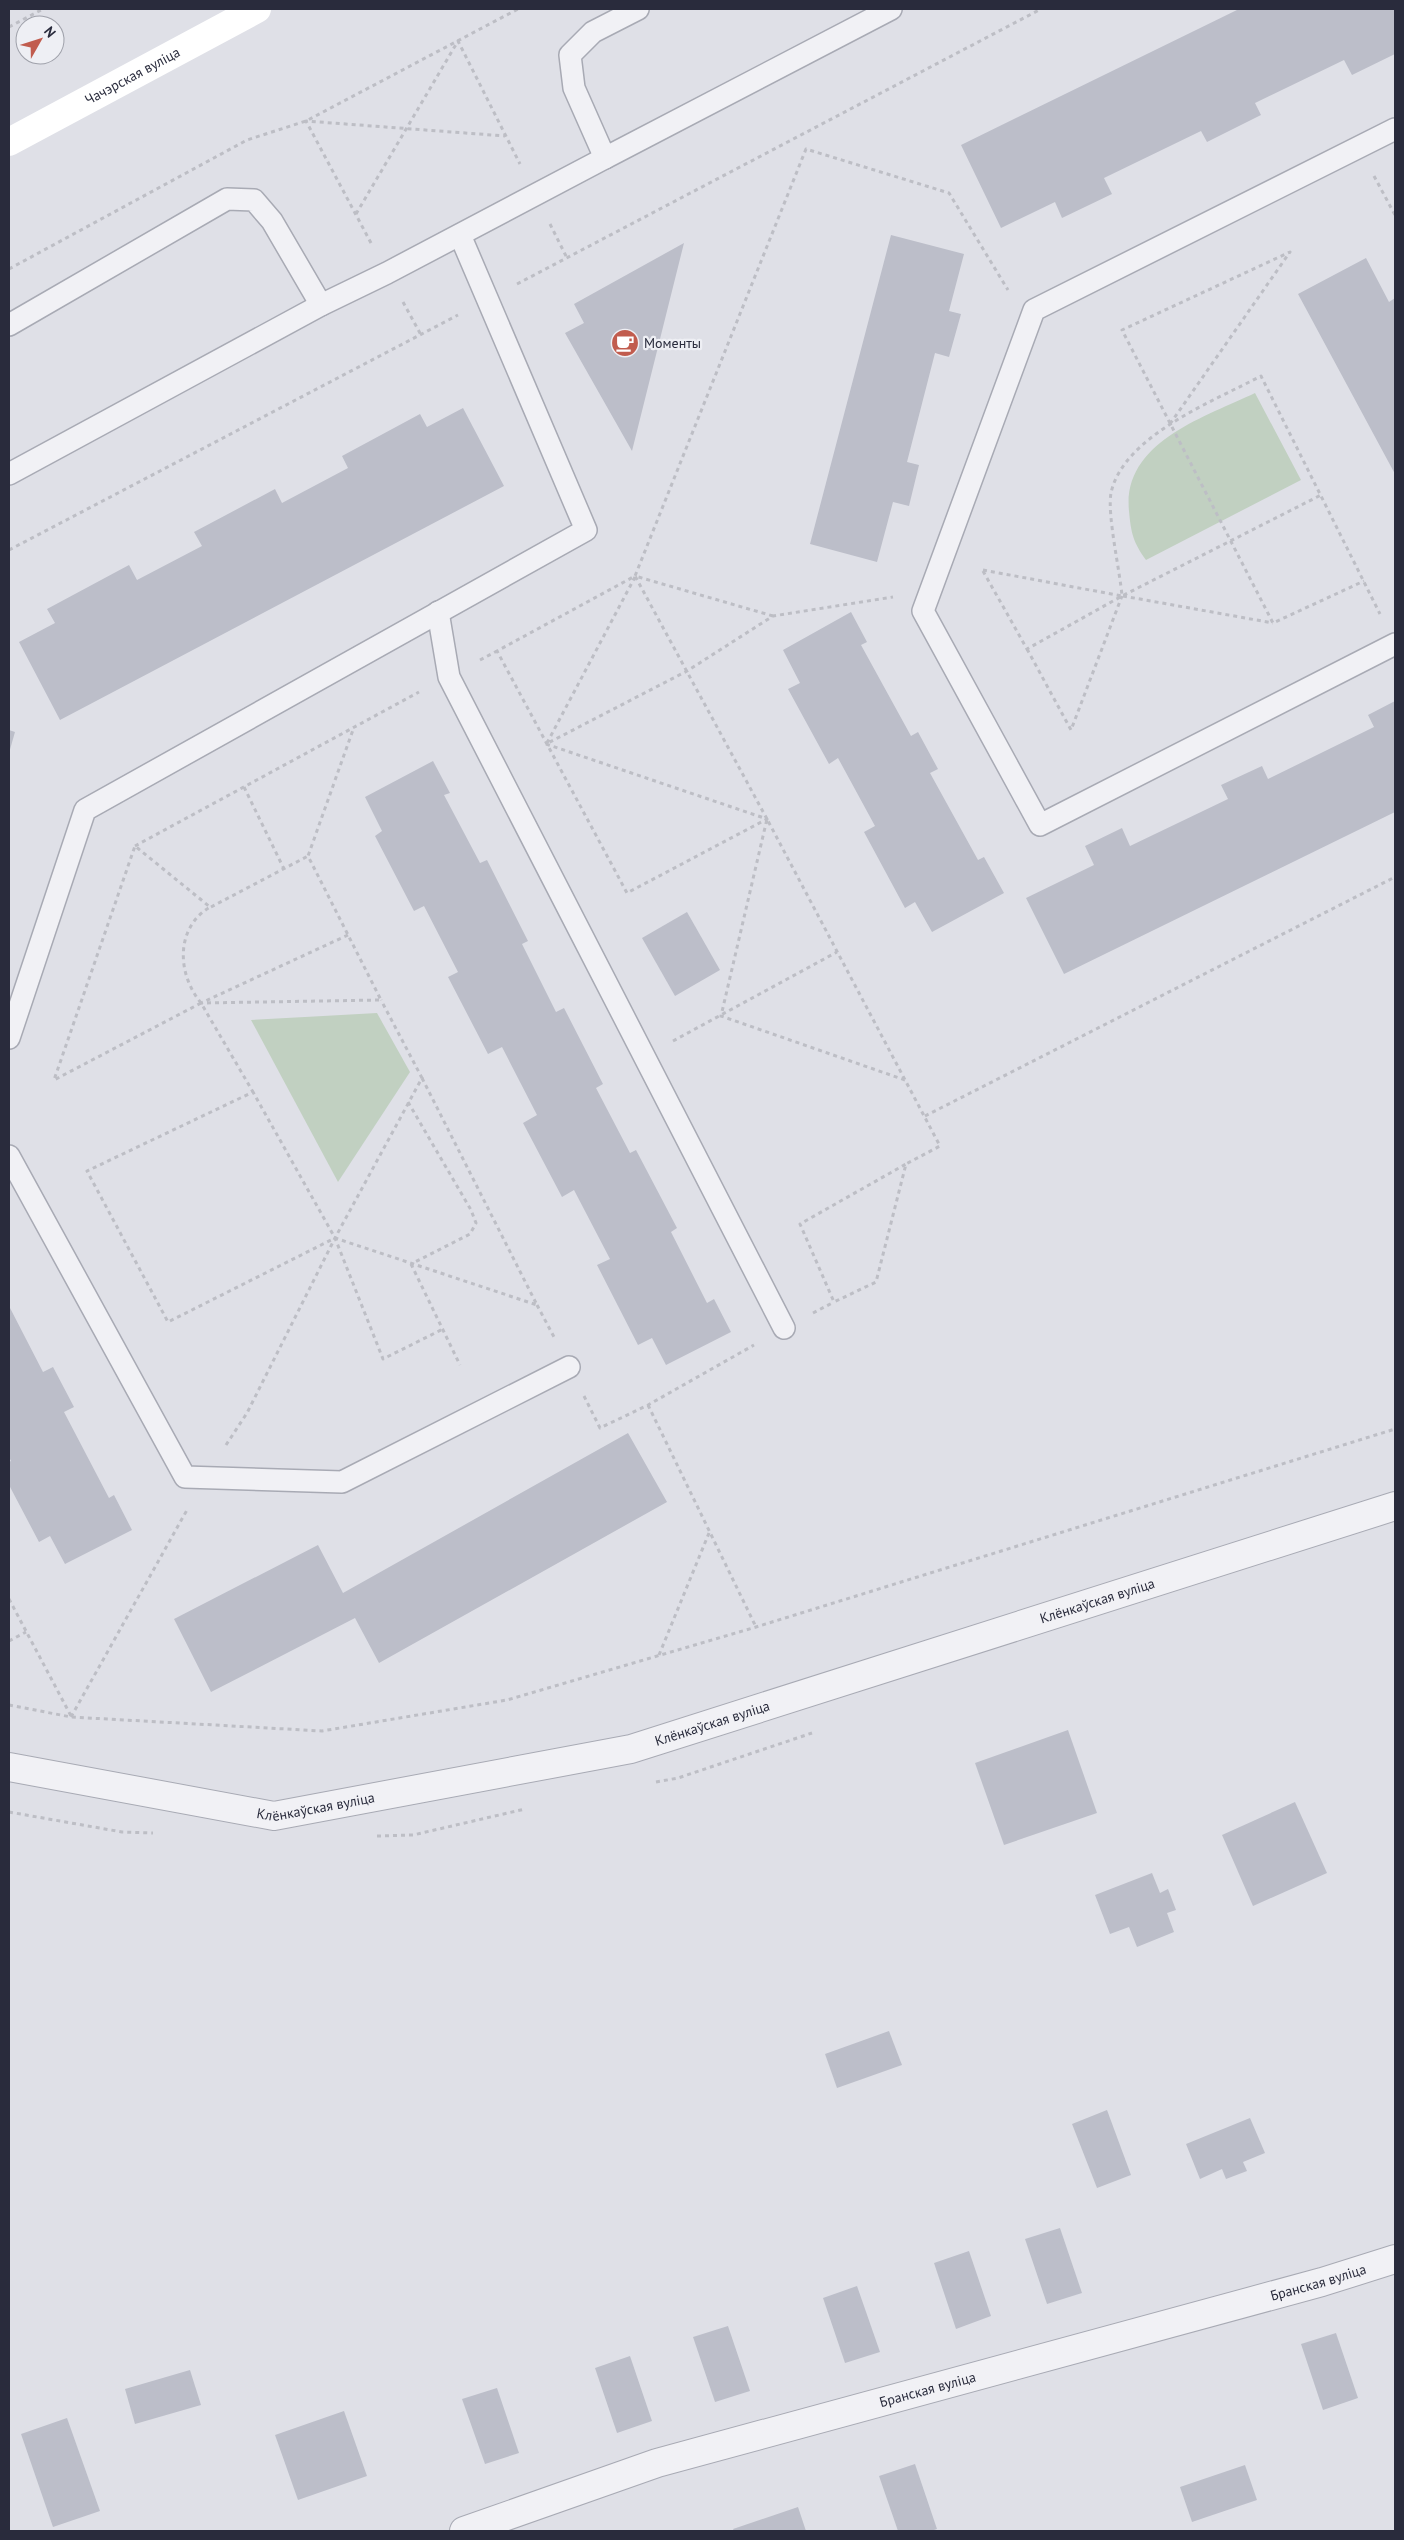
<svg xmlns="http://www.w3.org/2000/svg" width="1404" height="2540" font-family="'PT Sans',sans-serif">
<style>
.green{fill:#c1d0c1}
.building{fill:#bcbec9}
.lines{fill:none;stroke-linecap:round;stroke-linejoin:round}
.lane-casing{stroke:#a8aab4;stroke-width:24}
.street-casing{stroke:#a8aab4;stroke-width:30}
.path{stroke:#bdbec5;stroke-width:3;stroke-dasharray:4 4;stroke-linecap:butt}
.lane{stroke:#f1f1f5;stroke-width:21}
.street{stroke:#f1f1f5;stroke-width:28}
.secondary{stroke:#fff;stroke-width:28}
.labels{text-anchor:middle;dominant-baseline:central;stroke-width:4.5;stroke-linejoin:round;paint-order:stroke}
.street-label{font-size:14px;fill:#292b3c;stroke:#eeeff4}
.poi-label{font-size:14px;fill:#292b3c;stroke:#eeeff4;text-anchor:start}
</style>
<rect width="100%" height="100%" fill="#dfe0e7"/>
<g class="green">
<path d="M 1255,393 L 1301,480 L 1146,560 C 1133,542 1131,533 1129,511 C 1122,442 1205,417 1255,393 Z"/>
<path d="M 377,1013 L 410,1072 L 338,1182 L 251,1020 Z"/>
</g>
<g class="building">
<path d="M 1239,9 L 1395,9 L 1395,54 L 1352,75 L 1344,60 L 1255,103 L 1261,115 L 1207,142 L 1201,131 L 1104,178 L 1112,194 L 1062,218 L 1055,202 L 1001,228 L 961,145 Z"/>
<path d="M 891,235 L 964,254 L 949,311 L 961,314 L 949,357 L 935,353 L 907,462 L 919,465 L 909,506 L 893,502 L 877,562 L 810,544 Z"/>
<path d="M 684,243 L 632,451 L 565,333 L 584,323 L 574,304 Z"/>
<path d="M 1366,258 L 1389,302 L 1395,298 L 1395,474 L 1298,294 Z"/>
<path d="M 463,408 L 504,486 L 60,720 L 19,642 L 55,623 L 47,609 L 129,565 L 137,580 L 202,546 L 194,532 L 275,489 L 282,503 L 348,468 L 342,456 L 420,414 L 427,427 Z"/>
<path d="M 851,612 L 867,642 L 861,645 L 911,736 L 918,732 L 938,769 L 930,773 L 978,860 L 984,857 L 1004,893 L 932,932 L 915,902 L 905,908 L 864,832 L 875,826 L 838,758 L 829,764 L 788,689 L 800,683 L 783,650 Z"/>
<path d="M 1395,701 L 1395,812 L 1064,974 L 1026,898 L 1094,865 L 1085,846 L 1122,828 L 1130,846 L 1228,799 L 1221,785 L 1262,766 L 1268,779 L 1374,727 L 1368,715 Z"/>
<path d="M 9,730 L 15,732 L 9,753 Z"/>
<path d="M 433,761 L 450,793 L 444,795 L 480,863 L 487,860 L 528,941 L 522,944 L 556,1012 L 564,1008 L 603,1084 L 596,1088 L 630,1153 L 636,1150 L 677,1228 L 671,1232 L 707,1303 L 714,1299 L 731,1332 L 666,1365 L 652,1338 L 638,1345 L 597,1265 L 610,1259 L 574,1190 L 562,1197 L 523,1123 L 537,1115 L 502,1047 L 488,1054 L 448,977 L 458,972 L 424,906 L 414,911 L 375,836 L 382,831 L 365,797 Z"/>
<path d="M 687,912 L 720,970 L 675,996 L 642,938 Z"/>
<path d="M 9,1306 L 43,1372 L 53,1367 L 74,1407 L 64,1412 L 109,1498 L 114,1495 L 132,1530 L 65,1564 L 50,1536 L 39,1542 L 9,1485 L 9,1462 L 11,1461 L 9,1457 Z"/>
<path d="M 628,1433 L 667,1502 L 379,1663 L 355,1618 L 211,1692 L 174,1619 L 318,1545 L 343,1593 Z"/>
<path d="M 1068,1730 L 1097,1813 L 1004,1845 L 975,1763 Z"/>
<path d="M 1295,1802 L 1327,1873 L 1253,1906 L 1222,1835 Z"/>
<path d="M 1152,1873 L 1160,1893 L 1168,1889 L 1176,1910 L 1167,1913 L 1174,1932 L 1137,1947 L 1129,1927 L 1110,1934 L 1095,1895 Z"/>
<path d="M 889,2031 L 902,2065 L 837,2088 L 825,2054 Z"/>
<path d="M 1107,2110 L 1131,2175 L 1097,2188 L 1072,2124 Z"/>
<path d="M 1250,2118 L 1265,2153 L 1243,2162 L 1247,2171 L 1226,2179 L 1222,2169 L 1200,2179 L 1186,2144 Z"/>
<path d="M 1060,2228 L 1082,2293 L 1047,2304 L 1025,2239 Z"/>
<path d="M 969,2251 L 991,2316 L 956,2329 L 934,2263 Z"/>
<path d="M 857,2286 L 880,2352 L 845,2363 L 823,2298 Z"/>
<path d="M 728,2326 L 750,2391 L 715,2402 L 693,2337 Z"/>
<path d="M 1336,2333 L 1358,2398 L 1323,2410 L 1301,2344 Z"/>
<path d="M 630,2356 L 652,2421 L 617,2433 L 595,2368 Z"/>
<path d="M 190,2370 L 201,2405 L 135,2424 L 125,2389 Z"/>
<path d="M 497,2388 L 519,2453 L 485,2464 L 462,2399 Z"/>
<path d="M 344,2411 L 367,2476 L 298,2500 L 275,2435 Z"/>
<path d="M 67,2418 L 100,2511 L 53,2527 L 21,2434 Z"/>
<path d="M 915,2464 L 937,2529 L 931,2531 L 898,2531 L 879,2476 Z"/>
<path d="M 1245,2465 L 1257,2500 L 1192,2522 L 1180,2487 Z"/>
<path d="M 798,2507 L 806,2531 L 734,2531 L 733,2529 Z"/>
</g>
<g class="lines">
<g class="lane-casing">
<g id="lane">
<path d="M 638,9 L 593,32 L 570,55 L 574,88 L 605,158 L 891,9"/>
<path d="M 9,325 L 227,199 L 254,200 L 272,221 L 321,305"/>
<path d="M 9,474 L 321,305 L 387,273 L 605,158"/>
<path d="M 438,612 L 449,677 L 784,1328"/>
<path d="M 1395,644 L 1040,825 L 923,611 L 1034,310 L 1395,129"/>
<path d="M 9,1038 L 85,810 L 586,530 L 460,235"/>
<path d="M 9,1156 L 185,1477 L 342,1482 L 569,1367"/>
</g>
</g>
<g class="street-casing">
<g id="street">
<path id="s1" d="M 9,1767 L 274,1816 L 631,1749 L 1395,1506"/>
<path id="s2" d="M 464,2531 L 657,2463 L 1322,2282 L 1395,2259"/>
</g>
</g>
<g class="path">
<path d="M 9,27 L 43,9"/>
<path d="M 1374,176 L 1395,215"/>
<path d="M 356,214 L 458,41 L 520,164"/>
<path d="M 550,224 L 567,258"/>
<path d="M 371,243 L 306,121 L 505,136"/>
<path d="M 9,269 L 247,140 L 306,121 L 518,9"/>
<path d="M 517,284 L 1041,9"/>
<path d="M 403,302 L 421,335"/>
<path d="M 1170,424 L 1290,252 L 1122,330 L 1273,623 L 1364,581"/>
<path d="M 9,550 L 458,315"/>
<path d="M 983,570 L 1122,596 C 1120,571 1107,515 1111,493 C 1123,436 1214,401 1261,376 L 1380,614"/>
<path d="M 983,571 L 1027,649 L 1122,596 L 1321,495"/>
<path d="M 1123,596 L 1273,623"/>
<path d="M 773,616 L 635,576 L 806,149 L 949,193 L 1008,290"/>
<path d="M 1027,649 L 1071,730 L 1122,596"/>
<path d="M 480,660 L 497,651"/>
<path d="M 547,743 L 635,577"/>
<path d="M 244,787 L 284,869"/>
<path d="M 767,819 L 635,576 L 497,651 L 627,893 L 767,819 L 546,744 L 687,671 L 773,616 L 893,597"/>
<path d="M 135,846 L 419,692"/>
<path d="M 211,907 L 308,856"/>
<path d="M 348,935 L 201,1003 L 381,1000 L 308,856 L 354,727"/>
<path d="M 201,1003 L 54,1080 L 135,846 L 210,907 C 175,928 177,974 201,1003 L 253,1092"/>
<path d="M 673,1041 L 837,952"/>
<path d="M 422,1078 L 537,1305 L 335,1238 L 168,1322 L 87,1171 L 253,1092 L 335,1238 L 383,1359 L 443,1329"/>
<path d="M 905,1080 L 721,1016 L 767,819 L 940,1146 L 906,1164 L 876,1282 L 834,1302 L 800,1224 L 906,1164"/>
<path d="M 408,1102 L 471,1210 L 476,1223 L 470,1234 L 411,1264"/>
<path d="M 925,1116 L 1395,877"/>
<path d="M 411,1264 L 460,1365"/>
<path d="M 537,1305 L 554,1337"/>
<path d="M 813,1313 L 834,1302"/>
<path d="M 584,1396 L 600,1428 L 648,1405 L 754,1345"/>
<path d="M 648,1405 L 756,1627"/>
<path d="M 226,1445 L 247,1413 L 335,1238 L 422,1078 L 381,1000"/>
<path d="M 9,1599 L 71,1716"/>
<path d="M 9,1641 L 26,1632"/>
<path d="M 659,1655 L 709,1533"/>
<path d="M 9,1705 L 71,1717 L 322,1731 L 507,1700 L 756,1627 L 1395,1429"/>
<path d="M 71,1717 L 187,1510"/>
<path d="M 656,1782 L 678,1778 L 812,1733"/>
<path d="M 9,1812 L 122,1832 L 153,1833"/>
<path d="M 377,1836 L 413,1835 L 525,1809"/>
</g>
<use href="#lane" class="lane"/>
<use href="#street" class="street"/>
<path class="secondary" id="s3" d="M 9,142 L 257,9"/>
</g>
<defs>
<g id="cafe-disc" transform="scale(1.4375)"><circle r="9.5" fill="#c15c4e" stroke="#eeeff4"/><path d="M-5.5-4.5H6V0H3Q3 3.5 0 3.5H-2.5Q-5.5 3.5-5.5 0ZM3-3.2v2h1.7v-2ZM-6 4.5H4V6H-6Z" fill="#fff"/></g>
</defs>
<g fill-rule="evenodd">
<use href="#cafe-disc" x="625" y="343"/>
</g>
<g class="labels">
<g class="street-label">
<text stroke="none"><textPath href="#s3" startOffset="140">Чачэрская вуліца</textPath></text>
<text stroke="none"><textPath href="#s1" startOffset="1122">Клёнкаўская вуліца</textPath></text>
<text stroke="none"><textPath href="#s1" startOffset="718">Клёнкаўская вуліца</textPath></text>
<text stroke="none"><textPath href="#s1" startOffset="312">Клёнкаўская вуліца</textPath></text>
<text stroke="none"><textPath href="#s2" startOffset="890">Бранская вуліца</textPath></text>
<text stroke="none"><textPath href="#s2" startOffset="485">Бранская вуліца</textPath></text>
</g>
<g class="poi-label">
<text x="644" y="343">Моменты</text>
</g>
</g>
<rect width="1404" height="2540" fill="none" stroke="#292b3c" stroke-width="20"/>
<g transform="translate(40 40) rotate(51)"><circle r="24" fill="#eeeff4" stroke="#9fa1aa"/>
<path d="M0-4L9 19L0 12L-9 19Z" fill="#c15c4e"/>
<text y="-8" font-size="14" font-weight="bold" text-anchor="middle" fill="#292b3c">N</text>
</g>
</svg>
